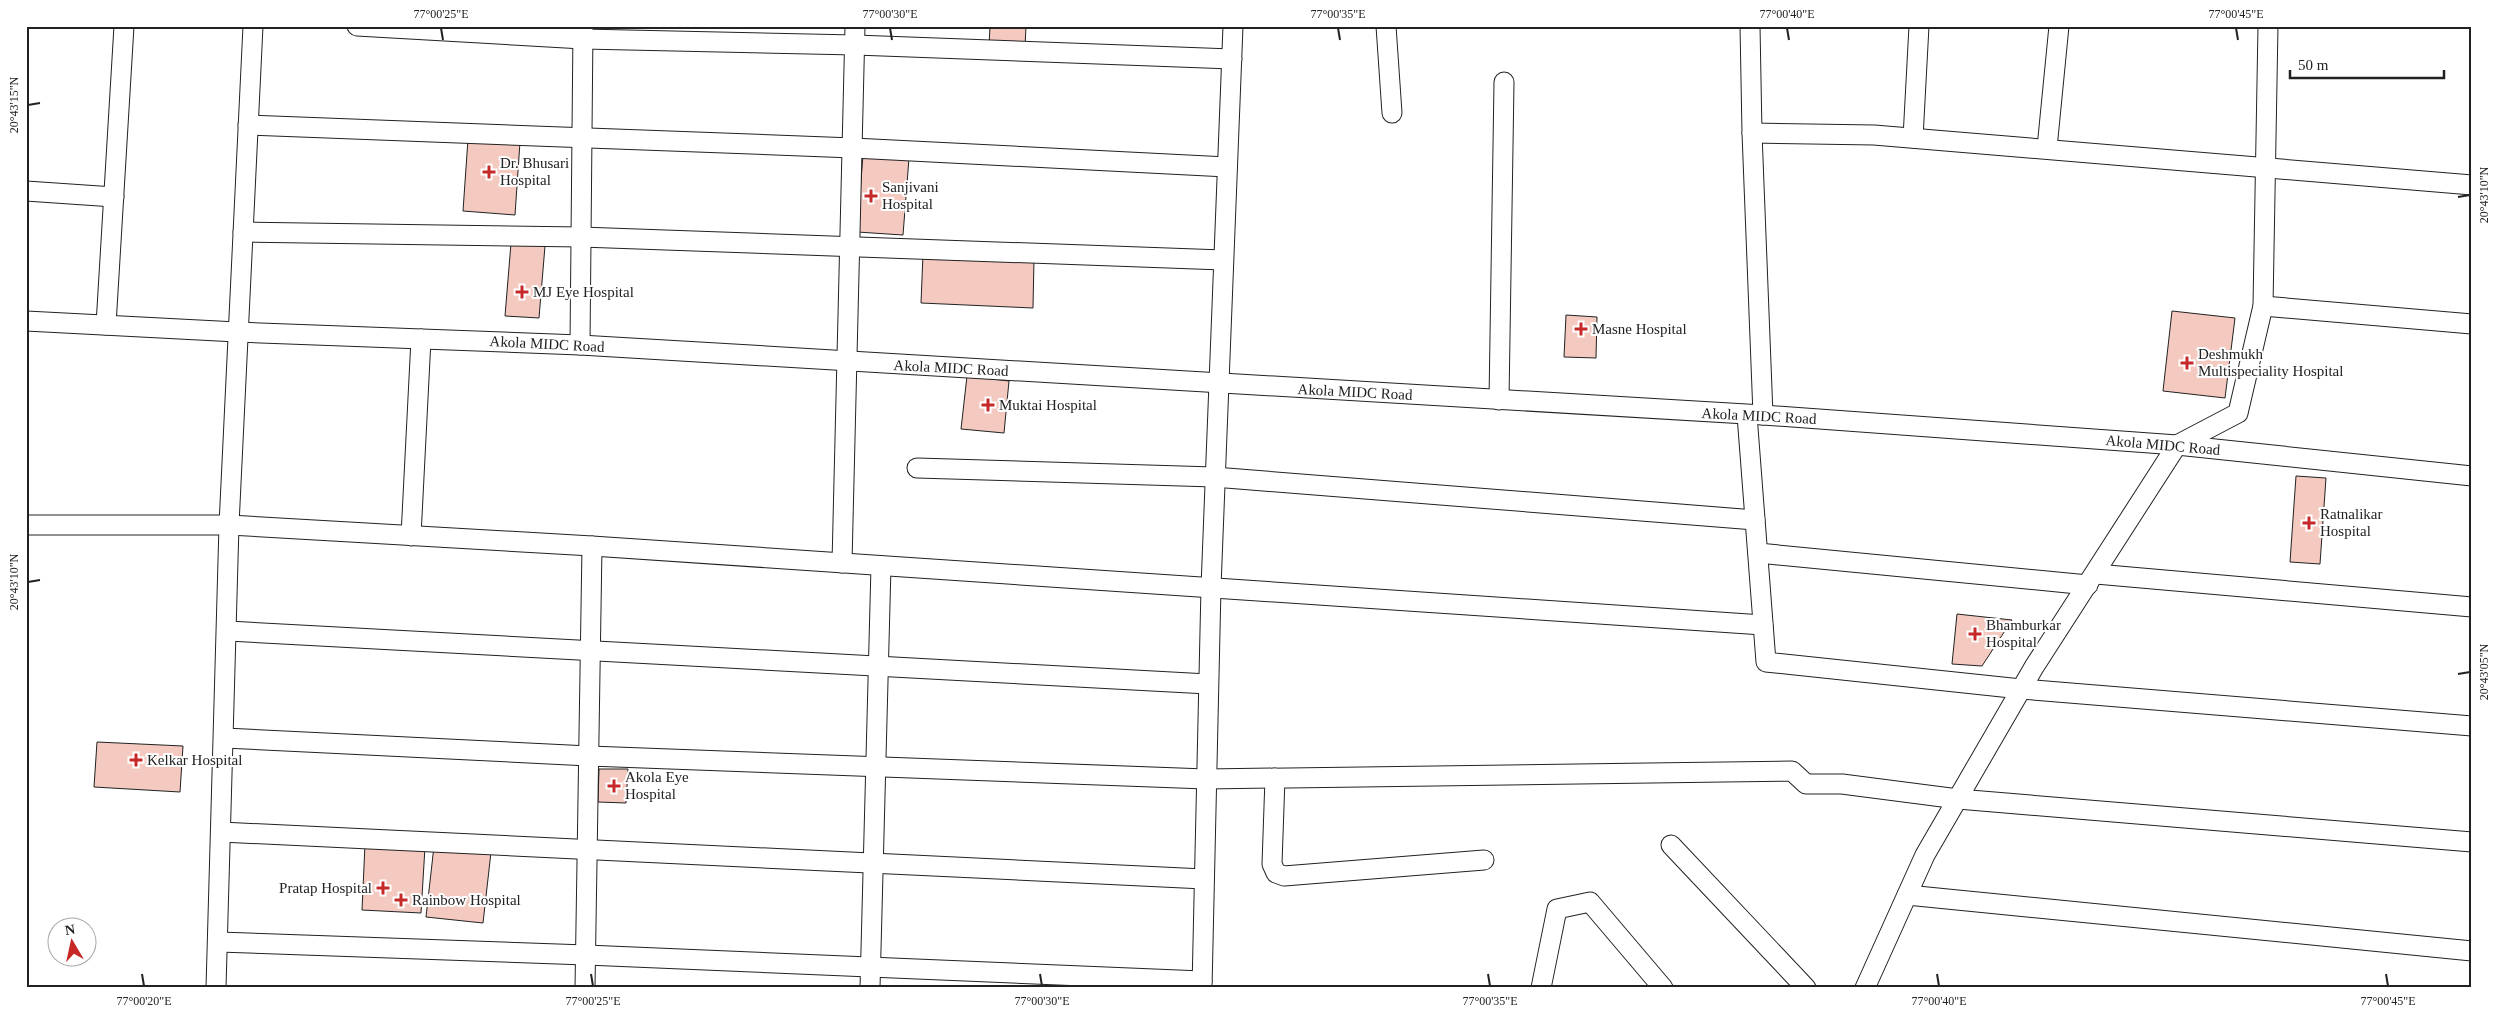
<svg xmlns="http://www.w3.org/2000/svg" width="2498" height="1014" font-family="'Times New Roman',serif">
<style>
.building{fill:#f3c9c0;stroke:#222}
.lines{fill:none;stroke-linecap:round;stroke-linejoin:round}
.minor-casing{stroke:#222;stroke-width:21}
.minor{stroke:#fff;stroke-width:19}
.ticks{fill:none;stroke:#222;stroke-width:2}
.poi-dot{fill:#c62828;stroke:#fff;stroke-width:2}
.labels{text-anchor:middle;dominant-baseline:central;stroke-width:4;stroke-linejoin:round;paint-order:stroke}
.poi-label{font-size:15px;fill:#222;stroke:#fff;text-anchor:start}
.street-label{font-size:15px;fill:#222;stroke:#fff}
.neatline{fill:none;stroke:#222;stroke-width:2}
.ticks-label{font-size:12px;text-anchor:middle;fill:#222}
</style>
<rect width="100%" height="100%" fill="#fff"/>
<g class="building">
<path d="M 990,26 L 1026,26 L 1025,47 L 989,46 Z"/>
<path d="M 468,139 L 520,142 L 515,215 L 463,211 Z"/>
<path d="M 863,155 L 909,158 L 903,235 L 857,232 Z"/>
<path d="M 511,243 L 545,246 L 539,318 L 505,316 Z"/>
<path d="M 923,254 L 1034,258 L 1033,308 L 921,303 Z"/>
<path d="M 2172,311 L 2235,318 L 2225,398 L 2163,391 Z"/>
<path d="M 1566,315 L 1597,317 L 1596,358 L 1564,357 Z"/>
<path d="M 967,376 L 1009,381 L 1004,433 L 961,429 Z"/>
<path d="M 2296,476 L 2326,478 L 2320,564 L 2290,562 Z"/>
<path d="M 1957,614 L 2012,620 L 1982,666 L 1952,664 Z"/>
<path d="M 97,742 L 183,746 L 180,792 L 94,787 Z"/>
<path d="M 599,769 L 628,769 L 626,803 L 598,802 Z"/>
<path d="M 365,844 L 425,847 L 421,913 L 362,910 Z"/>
<path d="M 434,846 L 491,852 L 483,923 L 426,917 Z"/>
</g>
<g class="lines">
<g class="minor-casing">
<g id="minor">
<path d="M 357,26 L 583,39 L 855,45 L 1232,59"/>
<path d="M 1386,26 L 1392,113"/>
<path d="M 1750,26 L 1752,133 L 1763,415"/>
<path d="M 248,125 L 853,148 L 1227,167"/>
<path d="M 1752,133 L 1874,135 L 2472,185"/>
<path d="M 1913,138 L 1919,26"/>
<path d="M 2047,148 L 2059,26"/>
<path d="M 26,191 L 114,197"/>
<path d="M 243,232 L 581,237 L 1223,260"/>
<path d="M 2263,306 L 2472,324"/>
<path d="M 26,321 L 237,332 L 580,345 L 1763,415 L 2177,445 L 2472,476"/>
<path d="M 106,325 L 124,26"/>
<path d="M 580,345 L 583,27"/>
<path d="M 1499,400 L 1504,82"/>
<path d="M 1747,415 L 1766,662 L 2021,689 L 2472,726"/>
<path d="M 917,468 L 1214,477 L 1755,520"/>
<path d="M 26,525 L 229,525 L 592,546 L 1763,625"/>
<path d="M 411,536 L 421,339"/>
<path d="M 1758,553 L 2088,585"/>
<path d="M 842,563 L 855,26"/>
<path d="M 2096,574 L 2472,607"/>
<path d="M 228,631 L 1208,684"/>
<path d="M 224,738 L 589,756 L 1206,779 L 1792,771 L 1806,784 L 1842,784 L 1958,799 L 2472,842"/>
<path d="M 1275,778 L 1272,864 L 1276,873 L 1284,876 L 1484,860"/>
<path d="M 221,832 L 1204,879"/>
<path d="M 1671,845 L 1806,988"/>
<path d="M 1907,895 L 2472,951"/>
<path d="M 218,942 L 586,955 L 1202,981"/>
<path d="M 216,988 L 229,525 L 253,26"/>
<path d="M 585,988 L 592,546"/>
<path d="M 870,988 L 881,566"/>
<path d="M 1202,988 L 1211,587 L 1233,26"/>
<path d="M 1541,988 L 1557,909 L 1590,902 L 1663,988"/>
<path d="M 1865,988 L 1925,855 L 2034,667 L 2177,445 L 2238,413 L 2263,306 L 2268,26"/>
</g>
</g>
<use href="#minor" class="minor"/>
</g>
<path class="ticks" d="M 441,28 L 443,40M 890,28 L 892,40M 1338,28 L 1340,40M 1787,28 L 1789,40M 2236,28 L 2238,40M 28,105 L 40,103M 2458,197 L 2470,195M 28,582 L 40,580M 2458,674 L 2470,672M 142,974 L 144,986M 591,974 L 593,986M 1040,974 L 1042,986M 1488,974 L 1490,986M 1937,974 L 1939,986M 2386,974 L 2388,986"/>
<g class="poi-dot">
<path d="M486.5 164.5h5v5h5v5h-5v5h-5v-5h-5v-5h5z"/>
<path d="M868.5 188.5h5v5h5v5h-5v5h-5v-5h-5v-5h5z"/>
<path d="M519.5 284.5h5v5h5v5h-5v5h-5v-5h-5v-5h5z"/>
<path d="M1578.5 321.5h5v5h5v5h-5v5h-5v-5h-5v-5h5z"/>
<path d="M2184.5 355.5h5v5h5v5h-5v5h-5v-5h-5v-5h5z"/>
<path d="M985.5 397.5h5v5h5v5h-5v5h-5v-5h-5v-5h5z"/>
<path d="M2306.5 515.5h5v5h5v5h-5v5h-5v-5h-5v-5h5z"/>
<path d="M1972.5 626.5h5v5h5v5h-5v5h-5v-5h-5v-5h5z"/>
<path d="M133.5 752.5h5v5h5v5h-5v5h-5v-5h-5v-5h5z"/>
<path d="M611.5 778.5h5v5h5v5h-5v5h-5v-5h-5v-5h5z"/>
<path d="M380.5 880.5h5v5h5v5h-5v5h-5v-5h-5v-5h5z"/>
<path d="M398.5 892.5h5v5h5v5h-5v5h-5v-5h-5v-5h5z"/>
</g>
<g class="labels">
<g class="poi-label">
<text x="500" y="163">Dr. Bhusari<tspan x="500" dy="17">Hospital</tspan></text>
<text x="882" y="187">Sanjivani<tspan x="882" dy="17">Hospital</tspan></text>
<text x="533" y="292">MJ Eye Hospital</text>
<text x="1592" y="329">Masne Hospital</text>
<text x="2198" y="354">Deshmukh<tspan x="2198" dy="17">Multispeciality Hospital</tspan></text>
<text x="999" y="405">Muktai Hospital</text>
<text x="2320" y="514">Ratnalikar<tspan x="2320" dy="17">Hospital</tspan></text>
<text x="1986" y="625">Bhamburkar<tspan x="1986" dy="17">Hospital</tspan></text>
<text x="147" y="760">Kelkar Hospital</text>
<text x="625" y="777">Akola Eye<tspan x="625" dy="17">Hospital</tspan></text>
<text x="372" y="888" text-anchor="end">Pratap Hospital</text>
<text x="412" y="900">Rainbow Hospital</text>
</g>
<g class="street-label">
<text transform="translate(547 344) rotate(3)">Akola MIDC Road</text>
<text transform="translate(951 368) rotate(3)">Akola MIDC Road</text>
<text transform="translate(1355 392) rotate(3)">Akola MIDC Road</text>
<text transform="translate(1759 416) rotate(3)">Akola MIDC Road</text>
<text transform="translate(2163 445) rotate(5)">Akola MIDC Road</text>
</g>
</g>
<rect width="2498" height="1014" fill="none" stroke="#ffffff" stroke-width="55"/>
<g transform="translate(72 942) rotate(351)"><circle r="24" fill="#ffffff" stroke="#a7a7a7"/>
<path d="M0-4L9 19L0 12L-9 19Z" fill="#c62828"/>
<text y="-8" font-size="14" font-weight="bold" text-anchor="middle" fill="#222222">N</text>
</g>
<path d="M2290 70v8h154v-8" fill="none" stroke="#222222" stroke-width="2.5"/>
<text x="2298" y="70" font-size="15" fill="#222222" stroke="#ffffff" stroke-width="4" paint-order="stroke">50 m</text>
<rect x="28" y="28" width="2442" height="958" class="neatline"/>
<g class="ticks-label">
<text x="441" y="18">77°00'25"E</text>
<text x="890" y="18">77°00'30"E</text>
<text x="1338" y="18">77°00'35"E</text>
<text x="1787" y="18">77°00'40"E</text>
<text x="2236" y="18">77°00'45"E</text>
<text transform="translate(14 105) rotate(-90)" y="4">20°43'15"N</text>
<text transform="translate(2484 195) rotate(-90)" y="4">20°43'10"N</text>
<text transform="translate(14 582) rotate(-90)" y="4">20°43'10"N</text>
<text transform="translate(2484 672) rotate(-90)" y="4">20°43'05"N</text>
<text x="144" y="1005">77°00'20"E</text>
<text x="593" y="1005">77°00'25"E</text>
<text x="1042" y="1005">77°00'30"E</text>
<text x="1490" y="1005">77°00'35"E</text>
<text x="1939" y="1005">77°00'40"E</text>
<text x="2388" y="1005">77°00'45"E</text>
</g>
</svg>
